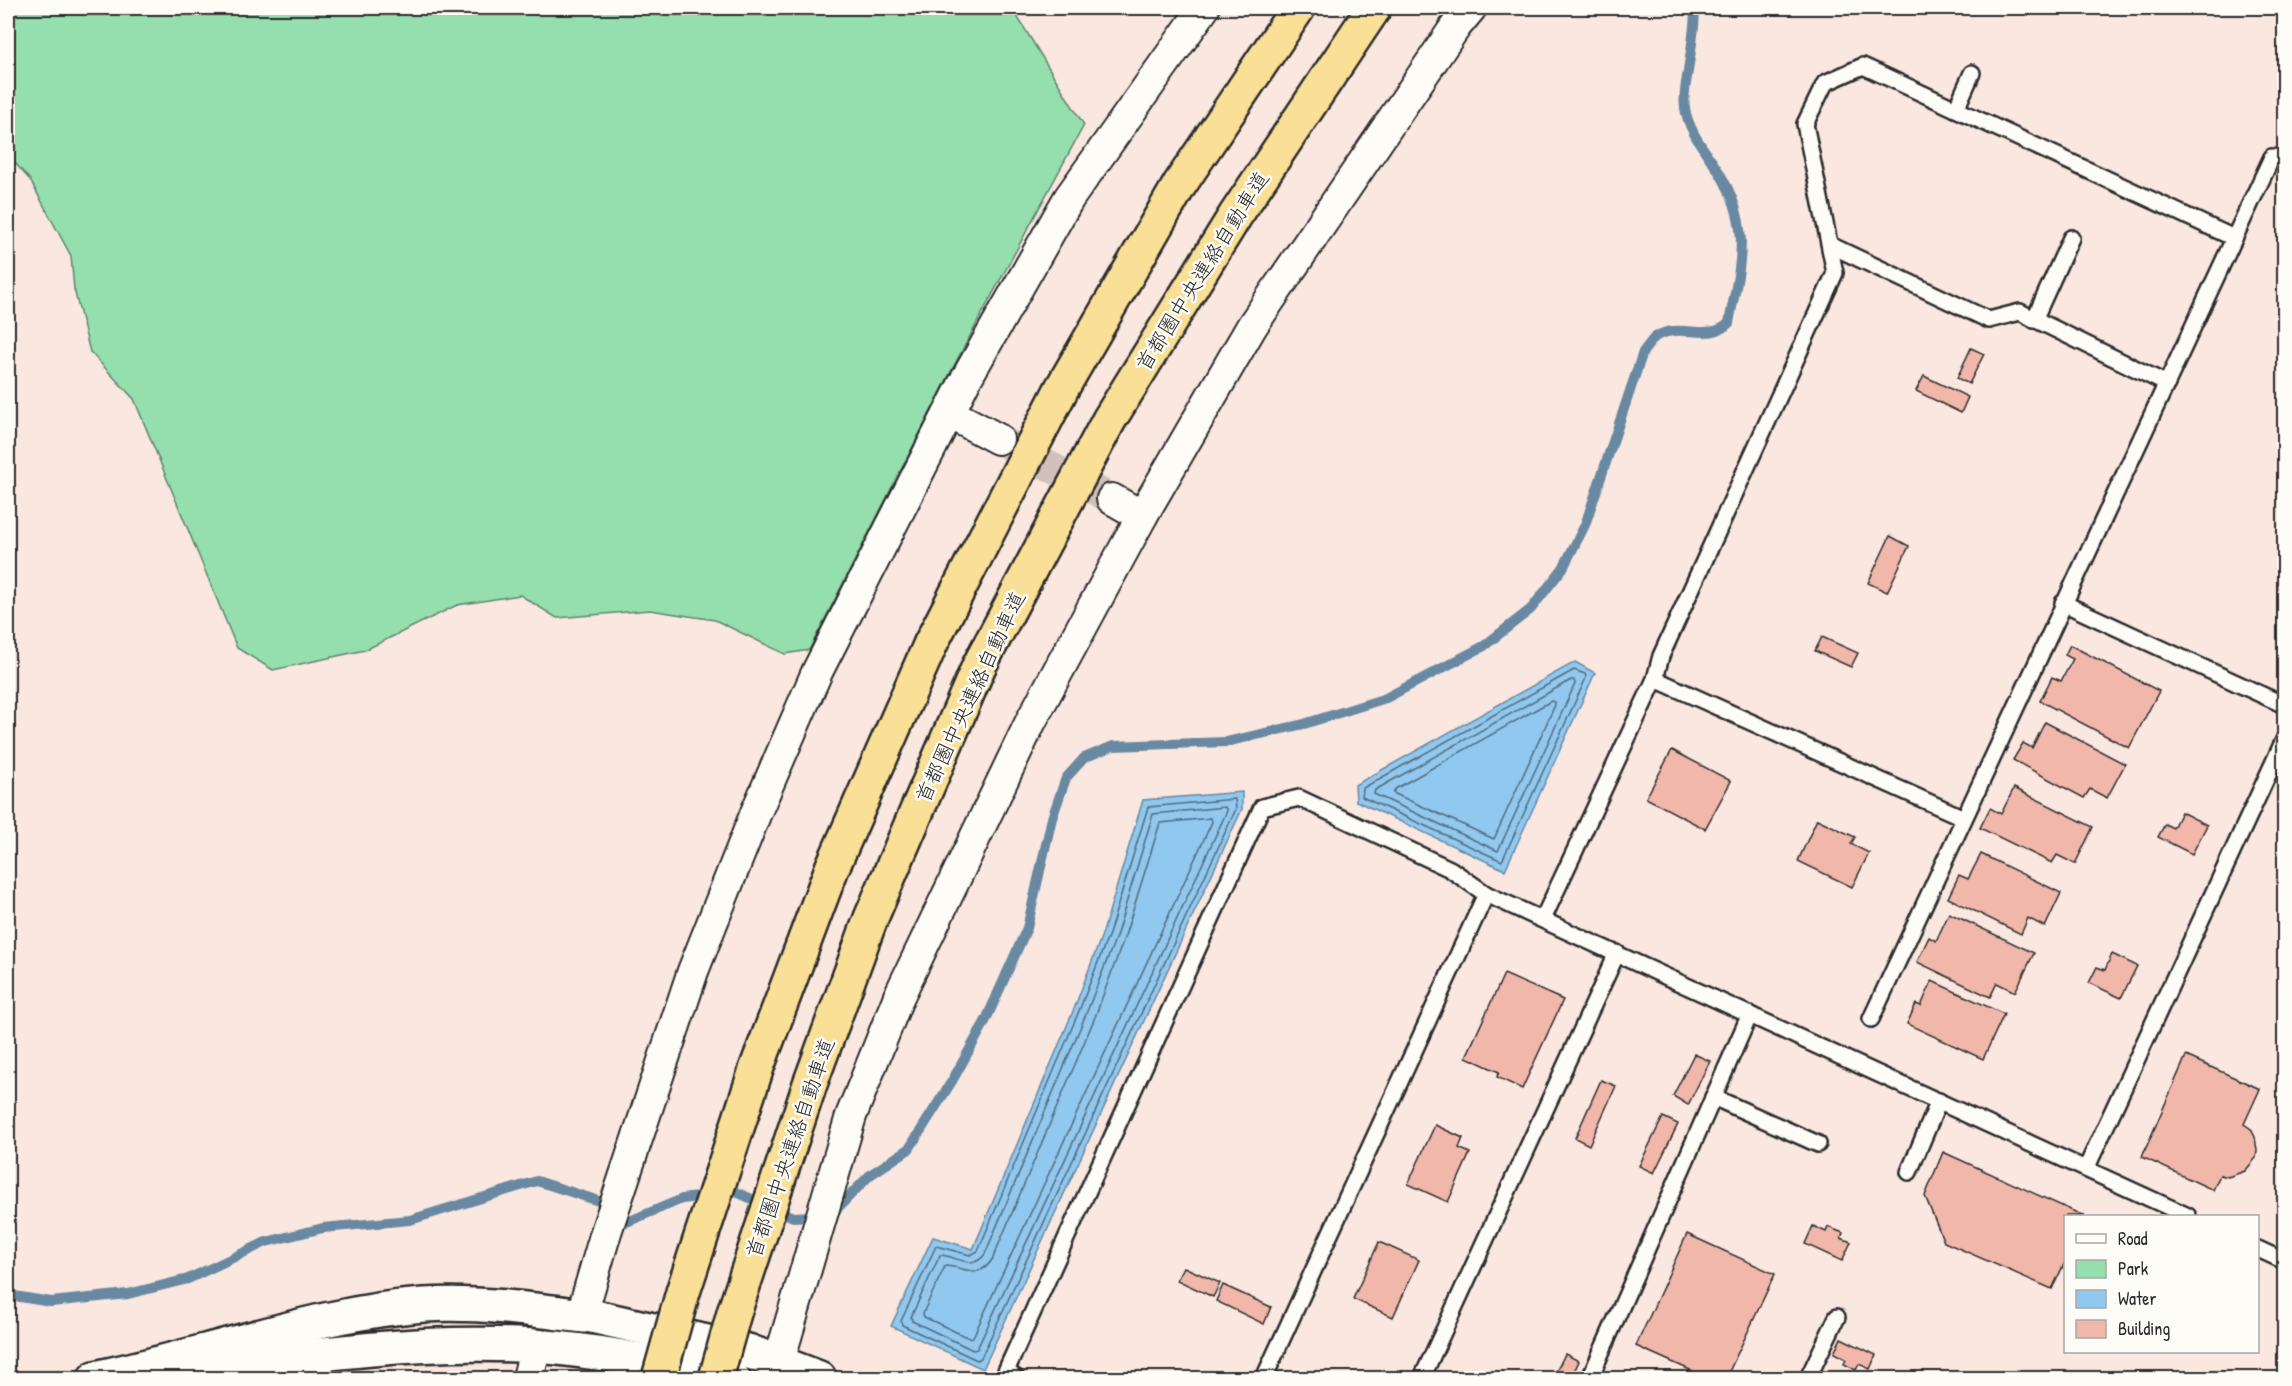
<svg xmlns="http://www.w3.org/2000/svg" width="2292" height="1386" font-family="'Patrick Hand','Klee One',sans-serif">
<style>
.green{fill:#95deae;stroke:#60846c;stroke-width:1.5}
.water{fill:#90c8ef;stroke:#6889a1;stroke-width:1.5}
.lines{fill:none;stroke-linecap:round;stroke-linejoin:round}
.shore{stroke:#536a79;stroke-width:1.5}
.stream{stroke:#6889a1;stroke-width:10}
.building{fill:#f1b7aa;stroke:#2b2b2b;stroke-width:1.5}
.minor-tunnel{stroke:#d0c1bc;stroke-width:30;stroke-dasharray:30 15;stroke-linecap:butt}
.service-casing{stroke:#2b2b2b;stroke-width:20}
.minor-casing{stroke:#2b2b2b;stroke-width:34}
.tertiary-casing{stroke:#2b2b2b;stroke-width:38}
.motorway-casing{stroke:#2b2b2b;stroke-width:38}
.service{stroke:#fdfcf7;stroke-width:15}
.minor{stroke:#fdfcf7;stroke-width:30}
.tertiary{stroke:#fdfcf7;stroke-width:33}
.motorway{stroke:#fadf96;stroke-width:33}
.motorway-bridge-casing{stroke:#2b2b2b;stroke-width:38;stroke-linecap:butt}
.motorway-bridge{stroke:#fadf96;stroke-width:33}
.labels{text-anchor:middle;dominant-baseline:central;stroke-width:5;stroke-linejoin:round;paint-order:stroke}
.street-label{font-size:21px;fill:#2b2b2b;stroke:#fdfcf7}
</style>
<rect width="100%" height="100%" fill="#f9e7e0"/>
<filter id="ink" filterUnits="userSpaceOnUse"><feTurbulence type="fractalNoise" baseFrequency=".0167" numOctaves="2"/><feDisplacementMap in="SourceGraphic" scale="12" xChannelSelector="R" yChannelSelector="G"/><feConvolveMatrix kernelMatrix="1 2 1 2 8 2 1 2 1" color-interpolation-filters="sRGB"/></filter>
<g filter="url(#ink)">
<path class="green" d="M 8,8 L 1012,8 L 1084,125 L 958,358 L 809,650 L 785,654 L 715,620 L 650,610 L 557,618 L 520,595 L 457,605 L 365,650 L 273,670 L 237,648 L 134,399 L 90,352 L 74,289 L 71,256 L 30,180 L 8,155 Z"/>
<g class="water">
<path d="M 1575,662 L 1595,673 L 1505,870 L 1356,801 L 1355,785 Z"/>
<path d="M 1242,792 L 1242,809 L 983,1369 L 891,1326 L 933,1237 L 973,1249 L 1074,1009 L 1103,932 L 1143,800 Z"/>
</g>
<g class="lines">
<g class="shore">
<path d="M 1574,670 L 1585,674 L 1586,678 L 1502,861 L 1362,797 L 1363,788 Z"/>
<path d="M 1571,680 L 1574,680 L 1575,684 L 1498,851 L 1374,794 L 1375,790 Z"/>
<path d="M 1551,701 L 1555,702 L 1555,705 L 1494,839 L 1393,793 L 1395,789 Z"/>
<path d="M 1235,799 L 1236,809 L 981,1358 L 977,1360 L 902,1325 L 901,1321 L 936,1246 L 970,1255 L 978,1251 L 1079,1011 L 1109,934 L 1148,807 Z"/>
<path d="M 1225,807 L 1227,811 L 977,1349 L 973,1350 L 912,1321 L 911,1317 L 940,1255 C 955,1255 973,1272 985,1254 L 1086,1014 L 1116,937 L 1153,814 Z"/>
<path d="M 1211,818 L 1212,822 L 973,1337 L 969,1338 L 924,1317 L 923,1313 L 945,1266 C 964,1266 979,1282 993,1258 L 1095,1017 L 1124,939 L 1160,823 Z"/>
</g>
<path class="stream" d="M 8,1295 L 51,1302 L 128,1294 L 188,1279 L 266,1242 L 323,1228 L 410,1220 L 537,1181 L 602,1202 L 627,1222 L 682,1199 L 736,1192 L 793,1217 L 831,1215 L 870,1175 L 909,1149 L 952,1081 L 985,1022 L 1027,928 L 1052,818 L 1066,778 L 1084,758 L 1113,746 L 1226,742 L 1304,724 L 1386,698 L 1484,646 L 1531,609 L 1563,568 L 1585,525 L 1643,352 C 1647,347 1651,341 1655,337 C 1680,321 1709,343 1729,323 C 1740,264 1753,228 1719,172 C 1707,153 1688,131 1685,108 C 1683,96 1686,83 1688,71 C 1691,50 1695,29 1695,8"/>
</g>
<g class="building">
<path d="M 1971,348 L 1984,354 L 1969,384 L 1957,378 Z"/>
<path d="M 1924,376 L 1968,397 L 1961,413 L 1916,391 Z"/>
<path d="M 1890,536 L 1909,546 L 1887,592 L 1868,583 Z"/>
<path d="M 1822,637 L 1858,653 L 1851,667 L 1815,651 Z"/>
<path d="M 2070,645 L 2159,691 L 2129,748 L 2040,701 L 2052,677 L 2061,681 L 2073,659 L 2065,655 Z"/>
<path d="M 2045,722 L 2125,764 L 2107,798 L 2090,789 L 2084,798 L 2013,760 L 2023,743 L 2032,748 Z"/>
<path d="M 1672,750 L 1731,781 L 1705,829 L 1646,798 Z"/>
<path d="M 2014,788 L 2093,827 L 2075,864 L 2057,855 L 2052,863 L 1980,828 L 1990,808 L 2001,814 Z"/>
<path d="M 2181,812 L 2207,825 L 2192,854 L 2158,837 L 2165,824 L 2173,828 Z"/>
<path d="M 1817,819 L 1855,837 L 1851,844 L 1869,853 L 1852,887 L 1798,861 Z"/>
<path d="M 1981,854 L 2061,893 L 2045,927 L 2028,918 L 2021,934 L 1948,898 L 1959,875 L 1968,879 Z"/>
<path d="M 1949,913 L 2034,953 L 2015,992 L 1997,983 L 1990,997 L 1917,962 L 1929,937 L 1936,941 Z"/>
<path d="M 2112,954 L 2137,966 L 2121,998 L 2089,983 L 2097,967 L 2105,970 Z"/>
<path d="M 1504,974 L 1563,1000 L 1522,1089 L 1497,1077 L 1499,1072 L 1466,1057 Z"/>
<path d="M 1932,981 L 2004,1014 L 1983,1059 L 1907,1024 L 1916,1004 L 1921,1006 Z"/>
<path d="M 1694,1054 L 1710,1061 L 1688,1105 L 1673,1096 Z"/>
<path d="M 2186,1056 L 2260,1089 L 2244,1124 L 2251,1129 L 2255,1137 L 2257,1151 L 2256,1158 L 2245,1171 L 2228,1177 L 2220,1175 L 2213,1190 L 2142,1157 Z"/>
<path d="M 1601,1080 L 1616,1086 L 1589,1145 L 1575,1138 Z"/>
<path d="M 1663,1117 L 1678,1124 L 1654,1173 L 1639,1166 Z"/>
<path d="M 1435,1125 L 1463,1138 L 1459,1148 L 1470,1153 L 1448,1202 L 1408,1184 Z"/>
<path d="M 1943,1152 L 2084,1216 L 2066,1216 L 2066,1260 L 2052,1289 L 1944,1242 L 1925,1196 Z"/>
<path d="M 1813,1226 L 1826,1232 L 1828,1227 L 1843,1233 L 1841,1238 L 1851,1242 L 1842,1261 L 1805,1244 Z"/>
<path d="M 1687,1234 L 1775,1274 L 1726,1378 L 1708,1378 L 1636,1346 Z"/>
<path d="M 1379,1242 L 1419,1260 L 1393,1317 L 1353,1299 Z"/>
<path d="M 1184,1267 L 1220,1283 L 1213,1297 L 1177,1280 Z"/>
<path d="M 1223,1285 L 1271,1307 L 1264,1324 L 1216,1301 Z"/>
<path d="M 1841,1338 L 1876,1355 L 1870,1369 L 1859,1364 L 1856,1370 L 1844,1364 L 1846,1359 L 1834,1353 Z"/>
<path d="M 1565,1354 L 1579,1361 L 1571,1378 L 1553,1378 Z"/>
<path d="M 1822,1371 L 1833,1376 L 1836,1372 L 1850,1378 L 1819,1378 Z"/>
</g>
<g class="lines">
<path class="minor-tunnel" d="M 998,439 L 1112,499"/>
<g class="service-casing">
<g id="service">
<path d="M 1956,109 L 1972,73"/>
<path d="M 1830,245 L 1989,320 L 2020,312 L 2167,384"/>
<path d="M 2034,320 L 2071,238"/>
<path d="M 2063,603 L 2284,705"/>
<path d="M 1655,679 L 1661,656 L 1835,273 L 1805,124 L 1825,83 L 1863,66 L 2234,238"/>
<path d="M 1543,919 L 1655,679 L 1964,818"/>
<path d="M 1871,1019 L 2272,157 L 2284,159"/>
<path d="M 1713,1097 L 1818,1144"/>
<path d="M 2086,1169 L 2284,740"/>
<path d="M 1909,1172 L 1939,1101"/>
<path d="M 2258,1249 L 2284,1261"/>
<path d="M 1016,1378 L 1006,1371 L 1262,807 L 1299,798 L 1450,869 L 1486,894"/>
<path d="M 1264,1378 L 1486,894 L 2188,1216"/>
<path d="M 1422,1378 L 1617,953"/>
<path d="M 1590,1378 L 1750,1014"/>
<path d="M 1808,1378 L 1837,1317"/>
</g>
</g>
<g class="minor-casing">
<g id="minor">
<path d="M 949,413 L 998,439"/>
<path d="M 1112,499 L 1142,516"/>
<path d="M 582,1314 L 606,1232 L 693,971 L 757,810 L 817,672 L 966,379 L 1069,198 L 1204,8"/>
<path d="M 528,1378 L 536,1346"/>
<path d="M 774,1378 L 851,1116 L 899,996 L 1031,721 L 1142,516 L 1252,326 L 1456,26 L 1471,8"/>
</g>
</g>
<g class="tertiary-casing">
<g id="tertiary">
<path d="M 203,1370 C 312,1354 425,1339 535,1346 C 601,1351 668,1365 733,1378"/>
<path d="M 95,1378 C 131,1370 168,1361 205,1351 C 277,1332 349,1310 424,1305 C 477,1302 530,1309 583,1316 L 582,1314 L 748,1351 L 819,1378"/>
</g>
</g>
<g class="motorway-casing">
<g id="motorway">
<path d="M 931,643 L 1062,388 L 1180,184 L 1298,8"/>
<path d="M 979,666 L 1109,420 L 1235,216 L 1374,8"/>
</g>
</g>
<use href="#service" class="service"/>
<use href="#minor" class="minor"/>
<use href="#tertiary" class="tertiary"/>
<use href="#motorway" class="motorway"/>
<g class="motorway-bridge-casing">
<g id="motorway-bridge">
<path d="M 659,1378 L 683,1292 L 757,1067 L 832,868 L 931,643"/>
<path d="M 716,1378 L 734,1313 L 810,1084 L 871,918 L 979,666"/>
</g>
</g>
<use href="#motorway-bridge" class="motorway-bridge"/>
</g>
</g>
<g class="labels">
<g class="street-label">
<text transform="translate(1202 271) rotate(-58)">首都圏中央連絡自動車道</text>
<text transform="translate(970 697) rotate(-65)">首都圏中央連絡自動車道</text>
<text transform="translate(790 1148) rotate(-71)">首都圏中央連絡自動車道</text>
</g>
</g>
<rect width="2292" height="1386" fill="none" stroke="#fdfcf7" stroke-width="30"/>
<rect x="15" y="15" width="2262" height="1356" fill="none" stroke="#2b2b2b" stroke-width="2" filter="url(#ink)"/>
<rect x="2064" y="1215" width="195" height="138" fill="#fdfcf7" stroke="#a9a8a5" stroke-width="1.5"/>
<rect x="2076" y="1234" width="30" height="9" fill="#fdfcf7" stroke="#a9a8a5" stroke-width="1.5"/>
<text x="2118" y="1245" font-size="18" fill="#2b2b2b">Road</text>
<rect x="2076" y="1260" width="30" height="18" fill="#95deae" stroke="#a9a8a5" stroke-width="1.5"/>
<text x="2118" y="1275" font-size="18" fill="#2b2b2b">Park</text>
<rect x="2076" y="1290" width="30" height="18" fill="#90c8ef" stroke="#a9a8a5" stroke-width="1.5"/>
<text x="2118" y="1305" font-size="18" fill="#2b2b2b">Water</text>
<rect x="2076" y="1320" width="30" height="18" fill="#f1b7aa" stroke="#a9a8a5" stroke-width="1.5"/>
<text x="2118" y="1335" font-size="18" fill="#2b2b2b">Building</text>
</svg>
